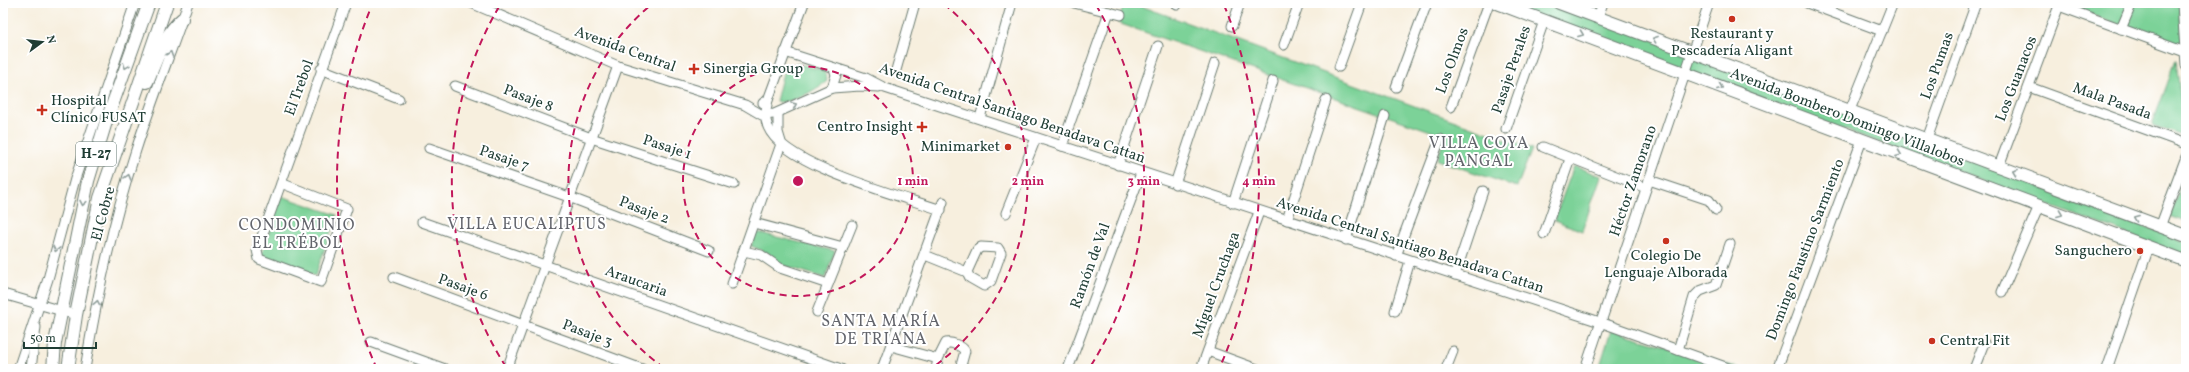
<svg xmlns="http://www.w3.org/2000/svg" width="2189" height="372" font-family="Vollkorn,serif">
<style>
.green{fill:#7bd298;stroke:#4d8866}
.lines{fill:none;stroke-linecap:round;stroke-linejoin:round}
.minor-casing{stroke:#6b7b70;stroke-width:11}
.major-casing{stroke:#6b7b70;stroke-width:14}
.minor{stroke:#fff;stroke-width:9}
.major{stroke:#fff;stroke-width:12}
.oneway{stroke:#8f9e9a}
.ring{fill:none;stroke:#c2185b;stroke-width:2;stroke-dasharray:7 5}
.poi-dot{fill:#c8321e;stroke:#fff;stroke-width:1.5}
.labels{text-anchor:middle;dominant-baseline:central;stroke-width:4;stroke-linejoin:round;paint-order:stroke}
.shield{fill:#fff;stroke:#627771;stroke-width:1}
.shield-label{font-size:14px;font-weight:bold;fill:#1f3d34}
.poi-label{font-size:15px;fill:#1f3d34;stroke:#fff;text-anchor:start}
.street-label{font-size:15px;fill:#1f3d34;stroke:#fff}
.neighbourhood-label{font-size:16px;letter-spacing:1px;fill:#63656c;stroke:#fff}
.centre{fill:#c2185b;stroke:#fff;stroke-width:2}
.ring-label{font-size:12px;text-anchor:middle;font-weight:bold;fill:#c2185b;stroke:#fff;stroke-width:4;stroke-linejoin:round;paint-order:stroke}
</style>
<rect width="100%" height="100%" fill="#fff"/>
<filter id="ink" filterUnits="userSpaceOnUse"><feTurbulence type="fractalNoise" baseFrequency=".025" numOctaves="2"/><feDisplacementMap in="SourceGraphic" scale="8" xChannelSelector="R" yChannelSelector="G"/><feConvolveMatrix kernelMatrix="1 2 1 2 8 2 1 2 1" color-interpolation-filters="sRGB"/></filter>
<filter id="wash" filterUnits="userSpaceOnUse"><feTurbulence type="fractalNoise" baseFrequency=".012" numOctaves="4" result="noise"/><feDisplacementMap in="SourceGraphic" scale="16" xChannelSelector="R" yChannelSelector="G"/><feGaussianBlur stdDeviation="0.9" result="paint"/><feColorMatrix in="noise" values="0 0 0 0 0 0 0 0 0 0 0 0 0 0 0 0 0 1.4 0 .05"/><feComposite in="paint" operator="in"/></filter>
<g filter="url(#wash)">
<rect width="100%" height="100%" fill="#f7efde"/>
<g class="green">
<path d="M 1124,3 L 1133,3 L 1532,149 L 1517,187 L 1437,160 L 1445,136 L 1118,23 Z"/>
<path d="M 1502,3 L 1551,3 L 1605,22 L 2186,242 L 2186,256 Z"/>
<path d="M 2068,3 L 2179,3 L 2182,47 L 2067,6 Z"/>
<path d="M 2176,60 L 2185,137 L 2152,125 Z"/>
<path d="M 796,63 L 821,70 L 826,74 L 827,81 C 817,89 789,106 776,101 L 783,73 Z"/>
<path d="M 1574,166 L 1601,176 L 1582,231 L 1554,220 Z"/>
<path d="M 2186,172 L 2186,222 L 2170,216 Z"/>
<path d="M 281,196 L 337,215 L 315,276 L 261,256 Z"/>
<path d="M 756,232 L 835,251 L 825,278 L 782,265 L 768,253 L 751,246 Z"/>
<path d="M 1611,330 L 1743,369 L 1599,369 Z"/>
</g>
</g>
<g filter="url(#ink)">
<g class="lines">
<g class="minor-casing">
<g id="minor">
<path d="M 471,3 L 618,66 L 745,105 L 762,115 L 774,114 L 832,88 L 860,86 L 879,87"/>
<path d="M 1074,3 L 1121,15"/>
<path d="M 1807,3 L 1882,31"/>
<path d="M 2182,3 L 2186,66"/>
<path d="M 1177,5 L 1178,3"/>
<path d="M 2059,6 L 2185,52"/>
<path d="M 1598,17 L 1603,3"/>
<path d="M 1232,26 L 1240,3"/>
<path d="M 2121,29 L 2132,3"/>
<path d="M 1284,45 L 1299,3"/>
<path d="M 785,52 L 866,78 L 885,88 L 1600,322 L 1731,369"/>
<path d="M 1339,67 L 1362,3"/>
<path d="M 321,69 L 399,99"/>
<path d="M 896,70 L 915,3"/>
<path d="M 455,86 L 591,138 L 734,184"/>
<path d="M 1396,87 L 1427,3"/>
<path d="M 2029,87 L 2186,144"/>
<path d="M 832,88 L 836,75 L 834,68"/>
<path d="M 768,100 C 766,109 764,118 768,127 C 784,166 901,196 941,210"/>
<path d="M 763,103 L 768,100 L 804,3"/>
<path d="M 1451,107 L 1489,3"/>
<path d="M 1850,110 L 1893,3"/>
<path d="M 778,113 L 778,132 L 781,142"/>
<path d="M 980,118 L 1012,3"/>
<path d="M 1506,129 L 1544,21"/>
<path d="M 1927,139 L 1976,3"/>
<path d="M 1062,146 L 1109,12"/>
<path d="M 1543,147 L 1646,188"/>
<path d="M 429,148 L 569,197 L 709,251"/>
<path d="M 1118,165 L 1158,46"/>
<path d="M 1999,166 L 2060,3"/>
<path d="M 1649,180 L 1709,200 L 1716,210"/>
<path d="M 281,183 L 347,209 L 321,282 L 259,259 L 257,250 L 346,3"/>
<path d="M 1175,184 L 1215,63"/>
<path d="M 1233,203 L 1273,81"/>
<path d="M 1006,213 L 1036,138"/>
<path d="M 1287,220 L 1326,100"/>
<path d="M 422,222 L 841,369"/>
<path d="M 754,223 L 843,247"/>
<path d="M 2160,227 L 2186,157"/>
<path d="M 1544,234 L 1570,159"/>
<path d="M 1346,240 L 1385,116"/>
<path d="M 981,247 L 998,248 L 1001,253 L 991,281 L 984,286 L 970,278 L 967,272 L 977,250 Z"/>
<path d="M 744,251 L 761,255 L 780,268 L 828,284"/>
<path d="M 925,255 L 967,272"/>
<path d="M 1396,256 L 1440,139"/>
<path d="M 1455,275 L 1483,191"/>
<path d="M 394,277 L 642,369"/>
<path d="M 732,284 L 781,144"/>
<path d="M 2002,292 L 2039,206"/>
<path d="M 3,294 L 76,315"/>
<path d="M 1395,311 L 1410,261"/>
<path d="M 817,312 L 852,225"/>
<path d="M 371,342 L 445,369"/>
<path d="M 891,346 L 938,359"/>
<path d="M 1678,350 L 1694,297 L 1700,291 L 1716,285 L 1730,244"/>
<path d="M 1208,351 L 1257,369"/>
<path d="M 18,369 L 48,279 L 75,179 L 135,3"/>
<path d="M 31,369 L 36,327"/>
<path d="M 85,369 C 97,295 113,221 136,150 C 152,100 171,52 188,3"/>
<path d="M 507,369 L 618,66"/>
<path d="M 882,369 L 943,202"/>
<path d="M 936,369 L 938,359 L 946,343 C 952,342 962,346 965,351 L 960,369"/>
<path d="M 1068,369 L 1141,173"/>
<path d="M 1201,369 L 1259,212"/>
<path d="M 1446,369 L 1453,351"/>
<path d="M 1585,369 L 1709,3"/>
<path d="M 1777,369 L 1862,140"/>
<path d="M 1974,369 L 1984,343"/>
<path d="M 2107,369 L 2149,247"/>
</g>
</g>
<g class="major-casing">
<g id="major">
<path d="M 1497,3 L 2186,261"/>
<path d="M 1559,3 L 2186,236"/>
<path d="M 147,82 C 156,61 164,34 182,19"/>
<path d="M 53,369 L 55,343 L 88,181 L 105,125 L 149,3"/>
<path d="M 68,369 L 76,315 L 100,198 L 167,3"/>
</g>
</g>
<use href="#minor" class="minor"/>
<use href="#major" class="major"/>
</g>
<defs><path id="oneway-chevron" d="M-2-3.5L2.5 0L-2 3.5" fill="none" stroke-width="1.6" stroke-linecap="round" stroke-linejoin="round"/></defs>
<g class="oneway">
<use href="#oneway-chevron" transform="translate(1581 34) rotate(21)"/>
<use href="#oneway-chevron" transform="translate(1655 39) rotate(-160)"/>
<use href="#oneway-chevron" transform="translate(170 54) rotate(-71)"/>
<use href="#oneway-chevron" transform="translate(126 66) rotate(110)"/>
<use href="#oneway-chevron" transform="translate(1720 87) rotate(21)"/>
<use href="#oneway-chevron" transform="translate(794 105) rotate(-24)"/>
<use href="#oneway-chevron" transform="translate(1899 154) rotate(21)"/>
<use href="#oneway-chevron" transform="translate(2015 172) rotate(-159)"/>
<use href="#oneway-chevron" transform="translate(128 177) rotate(-74)"/>
<use href="#oneway-chevron" transform="translate(83 203) rotate(101)"/>
<use href="#oneway-chevron" transform="translate(2060 214) rotate(21)"/>
<use href="#oneway-chevron" transform="translate(2136 218) rotate(-159)"/>
<use href="#oneway-chevron" transform="translate(56 249) rotate(104)"/>
<use href="#oneway-chevron" transform="translate(97 303) rotate(-79)"/>
</g>
</g>
<g class="ring">
<circle cx="798" cy="181" r="115"/>
<path d="M664 368A230 230 0 0 1 652 4M944 4A230 230 0 0 1 932 368"/>
<path d="M506 367A346 346 0 0 1 500 5M1096 5A346 346 0 0 1 1090 367"/>
<path d="M377 369A461 461 0 0 1 372 5M1224 5A461 461 0 0 1 1219 369"/>
</g>
<g class="poi-dot">
<circle cx="1732" cy="19" r="4"/>
<path d="M692 63h4v4h4v4h-4v4h-4v-4h-4v-4h4z"/>
<path d="M40 104h4v4h4v4h-4v4h-4v-4h-4v-4h4z"/>
<path d="M920 121h4v4h4v4h-4v4h-4v-4h-4v-4h4z"/>
<circle cx="1008" cy="147" r="4"/>
<circle cx="1666" cy="241" r="4"/>
<circle cx="2140" cy="251" r="4"/>
<circle cx="1932" cy="341" r="4"/>
</g>
<g class="labels">
<rect class="shield" x="76" y="142" width="40" height="24" rx="3"/>
<g class="shield-label">
<text x="96" y="154">H-27</text>
</g>
<g class="poi-label">
<text x="1732" y="34" text-anchor="middle">Restaurant y<tspan x="1732" dy="17">Pescadería Aligant</tspan></text>
<text x="703" y="69">Sinergia Group</text>
<text x="51" y="101">Hospital<tspan x="51" dy="17">Clínico FUSAT</tspan></text>
<text x="913" y="127" text-anchor="end">Centro Insight</text>
<text x="1000" y="147" text-anchor="end">Minimarket</text>
<text x="2132" y="251" text-anchor="end">Sanguchero</text>
<text x="1666" y="256" text-anchor="middle">Colegio De<tspan x="1666" dy="17">Lenguaje Alborada</tspan></text>
<text x="1940" y="341">Central Fit</text>
</g>
<g class="street-label">
<text transform="translate(625 50) rotate(20)">Avenida Central</text>
<text transform="translate(1453 61) rotate(-70)">Los Olmos</text>
<text transform="translate(1938 66) rotate(-70)">Los Pumas</text>
<text transform="translate(1512 70) rotate(-71)">Pasaje Perales</text>
<text transform="translate(2017 79) rotate(-69)">Los Guanacos</text>
<text transform="translate(300 88) rotate(-70)">El Trebol</text>
<text transform="translate(528 99) rotate(21)">Pasaje 8</text>
<text transform="translate(2112 102) rotate(20)">Mala Pasada</text>
<text transform="translate(1012 114) rotate(19)">Avenida Central Santiago Benadava Cattan</text>
<text transform="translate(1847 118) rotate(21)">Avenida Bombero Domingo Villalobos</text>
<text transform="translate(667 148) rotate(18)">Pasaje 1</text>
<text transform="translate(504 159) rotate(19)">Pasaje 7</text>
<text transform="translate(1634 181) rotate(-71)">Héctor Zamorano</text>
<text transform="translate(644 211) rotate(21)">Pasaje 2</text>
<text transform="translate(104 214) rotate(-75)">El Cobre</text>
<text transform="translate(1410 246) rotate(18)">Avenida Central Santiago Benadava Cattan</text>
<text transform="translate(1806 250) rotate(-69)">Domingo Faustino Sarmiento</text>
<text transform="translate(1091 266) rotate(-70)">Ramón de Val</text>
<text transform="translate(636 282) rotate(20)">Araucaria</text>
<text transform="translate(1217 285) rotate(-70)">Miguel Cruchaga</text>
<text transform="translate(463 288) rotate(20)">Pasaje 6</text>
<text transform="translate(587 334) rotate(21)">Pasaje 3</text>
</g>
<g class="neighbourhood-label">
<text x="1479" y="144">VILLA COYA<tspan x="1479" dy="18">PANGAL</tspan></text>
<text x="527" y="225">VILLA EUCALIPTUS</text>
<text x="297" y="226">CONDOMINIO<tspan x="297" dy="18">EL TRÉBOL</tspan></text>
<text x="881" y="322">SANTA MARÍA<tspan x="881" dy="18">DE TRIANA</tspan></text>
</g>
</g>
<circle cx="798" cy="181" r="6" class="centre"/>
<g class="ring-label">
<text x="913" y="185">1 min</text>
<text x="1028" y="185">2 min</text>
<text x="1144" y="185">3 min</text>
<text x="1259" y="185">4 min</text>
</g>
<rect width="2189" height="372" fill="none" stroke="#fff" stroke-width="16"/>
<g transform="translate(42 42) rotate(75)" stroke="#ffffff" stroke-width="3" paint-order="stroke">
<path d="M0-3L7 15L0 10L-7 15Z" fill="#1f3d34"/>
<text y="-6" font-size="11" font-weight="bold" text-anchor="middle" fill="#1f3d34">N</text>
</g>
<path d="M24 342v6h72v-6" fill="none" stroke="#1f3d34" stroke-width="2"/>
<text x="30" y="342" font-size="12" fill="#1f3d34" stroke="#ffffff" stroke-width="3" paint-order="stroke">50 m</text>
</svg>
